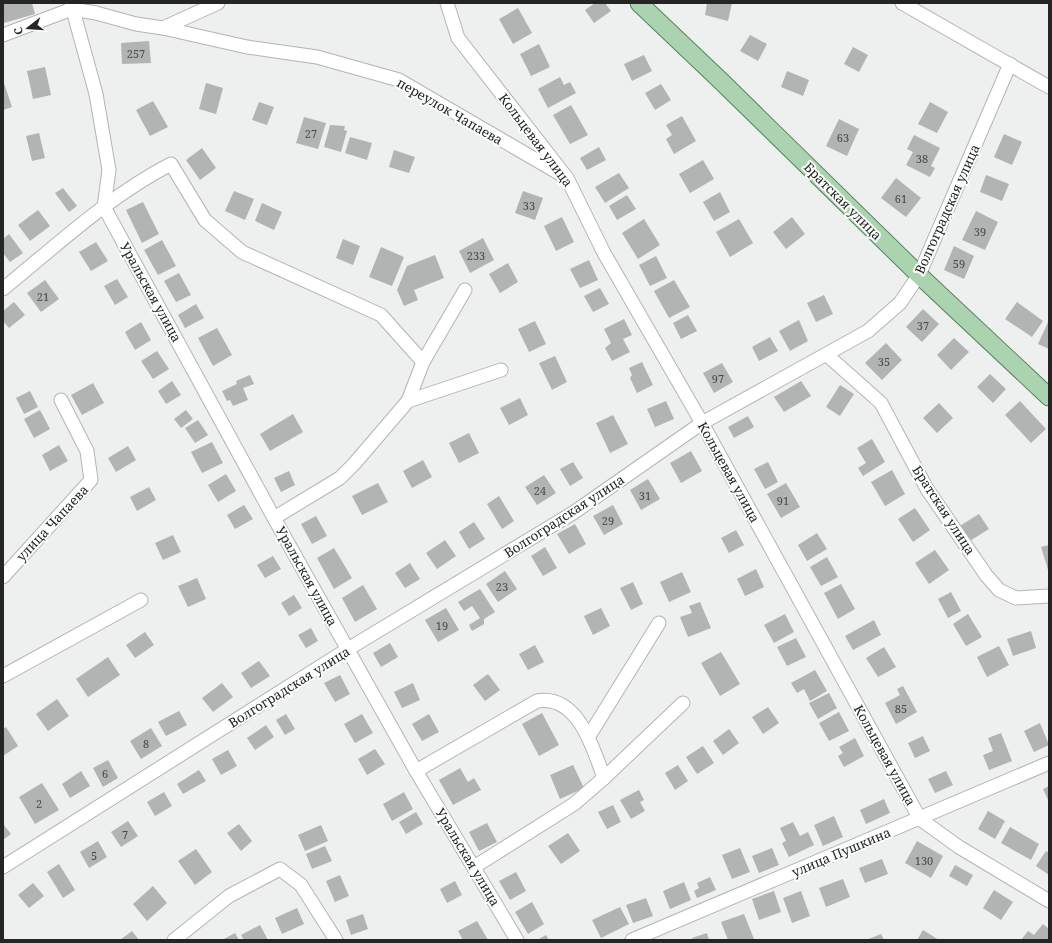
<svg xmlns="http://www.w3.org/2000/svg" width="1052" height="943" font-family="'Noto Serif',serif">
<style>
.building{fill:#b1b4b2}
.lines{fill:none;stroke-linecap:round;stroke-linejoin:round}
.minor-casing{stroke:#b2b5b2;stroke-width:15}
.major-casing{stroke:#57835d;stroke-width:19}
.minor{stroke:#fff;stroke-width:13}
.major{stroke:#abd3b0;stroke-width:17}
.labels{text-anchor:middle;dominant-baseline:central;stroke-width:4;stroke-linejoin:round;paint-order:stroke}
.number-label{font-size:11px;fill:#474948}
.street-label{font-size:13px;fill:#242524;stroke:#fbfefb}
</style>
<rect width="100%" height="100%" fill="#edf0ee"/>
<g class="building">
<path d="M 3,3 L 32,3 L 35,14 L 4,23 Z"/>
<path d="M 595,3 L 605,3 L 611,11 L 594,23 L 585,10 Z"/>
<path d="M 707,3 L 732,3 L 728,21 L 705,15 Z"/>
<path d="M 518,8 L 532,33 L 513,44 L 499,19 Z"/>
<path d="M 750,35 L 767,44 L 758,61 L 740,51 Z"/>
<path d="M 149,41 L 151,63 L 122,64 L 121,43 Z"/>
<path d="M 539,44 L 550,67 L 531,76 L 520,54 Z"/>
<path d="M 853,47 L 868,55 L 859,72 L 844,64 Z"/>
<path d="M 644,55 L 652,71 L 632,81 L 624,64 Z"/>
<path d="M 45,67 L 51,95 L 33,99 L 27,71 Z"/>
<path d="M 787,71 L 809,80 L 803,96 L 781,87 Z"/>
<path d="M 560,77 L 564,85 L 570,82 L 576,93 L 548,108 L 538,89 Z"/>
<path d="M 3,80 L 12,107 L 3,110 Z"/>
<path d="M 206,83 L 223,88 L 216,114 L 199,109 Z"/>
<path d="M 661,84 L 671,100 L 655,110 L 645,93 Z"/>
<path d="M 153,101 L 168,127 L 150,136 L 136,110 Z"/>
<path d="M 259,102 L 274,107 L 267,125 L 252,120 Z"/>
<path d="M 930,102 L 948,112 L 937,133 L 918,124 Z"/>
<path d="M 571,105 L 588,135 L 570,144 L 553,115 Z"/>
<path d="M 682,116 L 696,141 L 674,154 L 666,139 L 672,135 L 666,125 Z"/>
<path d="M 304,117 L 326,123 L 318,149 L 296,143 Z"/>
<path d="M 839,119 L 859,129 L 847,156 L 826,146 Z"/>
<path d="M 330,125 L 345,126 L 344,130 L 347,131 L 341,152 L 324,147 Z"/>
<path d="M 39,133 L 45,158 L 32,161 L 26,136 Z"/>
<path d="M 1004,134 L 1022,142 L 1012,165 L 994,157 Z"/>
<path d="M 914,135 L 940,148 L 931,166 L 935,168 L 930,177 L 906,165 L 913,152 L 907,149 Z"/>
<path d="M 350,137 L 372,143 L 367,160 L 345,153 Z"/>
<path d="M 599,147 L 606,160 L 587,170 L 580,158 Z"/>
<path d="M 202,148 L 216,168 L 200,180 L 186,160 Z"/>
<path d="M 394,150 L 415,157 L 409,173 L 389,167 Z"/>
<path d="M 703,160 L 714,179 L 690,193 L 679,174 Z"/>
<path d="M 619,173 L 629,188 L 605,203 L 595,187 Z"/>
<path d="M 986,175 L 1009,184 L 1002,201 L 980,192 Z"/>
<path d="M 896,178 L 921,198 L 906,217 L 881,198 Z"/>
<path d="M 63,188 L 77,206 L 69,212 L 55,193 Z"/>
<path d="M 234,191 L 254,199 L 245,220 L 225,211 Z"/>
<path d="M 523,191 L 543,198 L 535,220 L 515,213 Z"/>
<path d="M 720,192 L 730,212 L 714,221 L 703,202 Z"/>
<path d="M 627,195 L 636,209 L 617,220 L 609,206 Z"/>
<path d="M 143,202 L 159,234 L 142,243 L 126,210 Z"/>
<path d="M 262,203 L 282,212 L 274,230 L 255,221 Z"/>
<path d="M 38,210 L 50,226 L 30,241 L 18,225 Z"/>
<path d="M 976,211 L 998,222 L 985,250 L 962,240 Z"/>
<path d="M 562,217 L 574,242 L 556,251 L 544,226 Z"/>
<path d="M 792,217 L 805,234 L 786,249 L 773,232 Z"/>
<path d="M 644,219 L 660,245 L 638,259 L 622,233 Z"/>
<path d="M 739,219 L 753,243 L 730,257 L 716,232 Z"/>
<path d="M 9,234 L 23,253 L 10,262 L 3,253 L 3,239 Z"/>
<path d="M 483,238 L 494,260 L 470,273 L 459,251 Z"/>
<path d="M 343,239 L 360,246 L 353,265 L 336,258 Z"/>
<path d="M 162,240 L 176,266 L 158,275 L 144,250 Z"/>
<path d="M 96,242 L 108,261 L 91,271 L 79,252 Z"/>
<path d="M 954,246 L 974,256 L 964,279 L 944,270 Z"/>
<path d="M 381,247 L 404,257 L 392,286 L 369,277 Z"/>
<path d="M 435,255 L 444,278 L 414,290 L 418,300 L 404,306 L 397,290 L 407,266 Z"/>
<path d="M 656,256 L 667,278 L 650,286 L 639,265 Z"/>
<path d="M 589,260 L 598,280 L 580,288 L 570,269 Z"/>
<path d="M 508,263 L 518,282 L 500,293 L 489,274 Z"/>
<path d="M 179,273 L 191,295 L 176,302 L 164,281 Z"/>
<path d="M 117,279 L 128,297 L 115,305 L 104,286 Z"/>
<path d="M 45,280 L 59,299 L 41,312 L 27,293 Z"/>
<path d="M 674,280 L 690,307 L 669,318 L 654,291 Z"/>
<path d="M 600,288 L 609,304 L 593,312 L 584,296 Z"/>
<path d="M 824,295 L 833,314 L 816,322 L 807,303 Z"/>
<path d="M 14,302 L 25,315 L 9,328 L 3,321 L 3,311 Z"/>
<path d="M 1017,302 L 1043,321 L 1032,337 L 1005,319 Z"/>
<path d="M 196,304 L 204,318 L 185,328 L 178,315 Z"/>
<path d="M 923,309 L 939,324 L 922,342 L 906,327 Z"/>
<path d="M 688,315 L 697,331 L 681,339 L 673,323 Z"/>
<path d="M 624,319 L 632,335 L 623,339 L 630,352 L 612,361 L 605,348 L 611,343 L 604,329 Z"/>
<path d="M 799,320 L 808,341 L 790,351 L 779,331 Z"/>
<path d="M 1049,320 L 1049,349 L 1038,344 Z"/>
<path d="M 535,321 L 546,344 L 529,352 L 518,329 Z"/>
<path d="M 141,322 L 151,340 L 135,350 L 125,332 Z"/>
<path d="M 217,328 L 232,355 L 213,366 L 198,338 Z"/>
<path d="M 770,337 L 778,351 L 759,361 L 752,347 Z"/>
<path d="M 954,338 L 969,352 L 951,370 L 937,355 Z"/>
<path d="M 886,343 L 902,360 L 882,380 L 865,363 Z"/>
<path d="M 157,351 L 169,369 L 153,379 L 141,361 Z"/>
<path d="M 555,356 L 567,382 L 552,390 L 539,363 Z"/>
<path d="M 642,362 L 653,385 L 637,393 L 630,378 L 632,375 L 629,368 Z"/>
<path d="M 722,363 L 733,382 L 714,393 L 703,373 Z"/>
<path d="M 990,374 L 1006,389 L 993,403 L 977,387 Z"/>
<path d="M 250,375 L 254,384 L 243,388 L 248,400 L 233,406 L 230,400 L 227,401 L 222,391 L 237,384 L 236,381 Z"/>
<path d="M 172,381 L 181,395 L 166,404 L 158,391 Z"/>
<path d="M 801,381 L 811,396 L 784,412 L 774,397 Z"/>
<path d="M 93,383 L 104,403 L 82,415 L 71,395 Z"/>
<path d="M 840,385 L 854,394 L 840,416 L 826,407 Z"/>
<path d="M 30,391 L 38,407 L 24,414 L 16,398 Z"/>
<path d="M 520,398 L 528,415 L 509,425 L 500,408 Z"/>
<path d="M 666,401 L 674,419 L 655,427 L 647,409 Z"/>
<path d="M 1020,401 L 1046,429 L 1031,443 L 1005,415 Z"/>
<path d="M 939,403 L 953,418 L 937,433 L 923,418 Z"/>
<path d="M 40,410 L 50,429 L 34,438 L 24,419 Z"/>
<path d="M 186,410 L 193,419 L 181,428 L 174,419 Z"/>
<path d="M 293,414 L 303,432 L 270,451 L 260,434 Z"/>
<path d="M 613,415 L 628,444 L 610,453 L 596,423 Z"/>
<path d="M 748,416 L 754,427 L 734,438 L 728,427 Z"/>
<path d="M 198,420 L 208,435 L 195,443 L 185,428 Z"/>
<path d="M 469,433 L 479,453 L 459,463 L 449,443 Z"/>
<path d="M 872,439 L 885,462 L 863,476 L 858,468 L 866,463 L 857,448 Z"/>
<path d="M 212,442 L 223,463 L 202,473 L 191,452 Z"/>
<path d="M 59,445 L 68,461 L 50,471 L 42,455 Z"/>
<path d="M 128,446 L 136,460 L 116,472 L 108,458 Z"/>
<path d="M 691,451 L 702,471 L 681,483 L 670,463 Z"/>
<path d="M 423,460 L 432,477 L 412,488 L 403,471 Z"/>
<path d="M 573,462 L 583,478 L 570,486 L 560,469 Z"/>
<path d="M 768,462 L 778,482 L 765,489 L 754,469 Z"/>
<path d="M 892,470 L 905,494 L 885,506 L 871,482 Z"/>
<path d="M 289,471 L 295,485 L 281,492 L 274,478 Z"/>
<path d="M 226,474 L 236,491 L 218,502 L 208,485 Z"/>
<path d="M 544,475 L 556,493 L 537,505 L 525,487 Z"/>
<path d="M 648,479 L 660,499 L 641,510 L 630,490 Z"/>
<path d="M 378,483 L 388,502 L 362,515 L 352,496 Z"/>
<path d="M 786,483 L 800,507 L 781,518 L 767,494 Z"/>
<path d="M 149,487 L 156,500 L 137,511 L 130,497 Z"/>
<path d="M 499,496 L 514,521 L 502,529 L 487,504 Z"/>
<path d="M 244,505 L 253,519 L 235,529 L 227,515 Z"/>
<path d="M 613,505 L 623,524 L 604,535 L 593,516 Z"/>
<path d="M 915,508 L 930,530 L 913,542 L 898,519 Z"/>
<path d="M 979,514 L 989,529 L 968,542 L 958,527 Z"/>
<path d="M 316,516 L 327,536 L 312,544 L 301,524 Z"/>
<path d="M 474,522 L 485,539 L 469,549 L 459,532 Z"/>
<path d="M 575,524 L 586,544 L 569,554 L 557,534 Z"/>
<path d="M 736,530 L 744,545 L 729,553 L 721,538 Z"/>
<path d="M 817,533 L 827,549 L 807,561 L 798,545 Z"/>
<path d="M 173,535 L 181,552 L 163,560 L 155,543 Z"/>
<path d="M 445,540 L 456,556 L 437,569 L 426,553 Z"/>
<path d="M 1049,545 L 1049,573 L 1041,547 Z"/>
<path d="M 545,547 L 557,568 L 543,576 L 531,556 Z"/>
<path d="M 334,548 L 352,578 L 334,589 L 317,558 Z"/>
<path d="M 935,550 L 949,570 L 929,584 L 915,563 Z"/>
<path d="M 273,556 L 281,569 L 265,578 L 257,565 Z"/>
<path d="M 827,557 L 838,577 L 821,586 L 810,567 Z"/>
<path d="M 410,563 L 420,579 L 405,588 L 395,573 Z"/>
<path d="M 756,569 L 764,587 L 745,596 L 737,579 Z"/>
<path d="M 505,571 L 517,589 L 498,602 L 486,584 Z"/>
<path d="M 682,572 L 691,592 L 669,602 L 660,582 Z"/>
<path d="M 197,578 L 206,599 L 188,607 L 178,586 Z"/>
<path d="M 633,582 L 643,604 L 631,610 L 620,588 Z"/>
<path d="M 841,584 L 855,609 L 838,619 L 824,593 Z"/>
<path d="M 363,585 L 377,609 L 355,622 L 342,598 Z"/>
<path d="M 480,589 L 495,612 L 484,619 L 484,624 L 472,631 L 469,625 L 480,618 L 472,606 L 464,611 L 458,602 Z"/>
<path d="M 951,592 L 961,611 L 948,618 L 938,599 Z"/>
<path d="M 294,595 L 302,608 L 289,616 L 281,603 Z"/>
<path d="M 700,602 L 711,628 L 688,637 L 680,617 L 692,613 L 689,606 Z"/>
<path d="M 446,608 L 459,630 L 438,642 L 425,620 Z"/>
<path d="M 601,608 L 610,626 L 593,635 L 584,616 Z"/>
<path d="M 785,614 L 794,632 L 774,643 L 764,625 Z"/>
<path d="M 968,614 L 982,637 L 966,646 L 953,624 Z"/>
<path d="M 874,620 L 881,635 L 853,650 L 845,636 Z"/>
<path d="M 311,628 L 318,641 L 306,648 L 298,635 Z"/>
<path d="M 1031,631 L 1036,648 L 1013,656 L 1007,639 Z"/>
<path d="M 145,632 L 154,645 L 135,658 L 126,645 Z"/>
<path d="M 796,638 L 806,657 L 787,666 L 777,647 Z"/>
<path d="M 390,643 L 398,657 L 381,667 L 373,653 Z"/>
<path d="M 535,645 L 544,662 L 528,670 L 519,654 Z"/>
<path d="M 999,646 L 1009,665 L 987,677 L 977,657 Z"/>
<path d="M 884,647 L 896,667 L 878,677 L 866,658 Z"/>
<path d="M 721,652 L 740,684 L 720,696 L 701,663 Z"/>
<path d="M 108,657 L 120,675 L 88,697 L 76,679 Z"/>
<path d="M 259,661 L 270,676 L 251,688 L 241,673 Z"/>
<path d="M 815,670 L 827,691 L 810,701 L 804,689 L 797,693 L 791,683 Z"/>
<path d="M 488,674 L 500,690 L 485,701 L 473,685 Z"/>
<path d="M 340,675 L 350,694 L 335,702 L 324,683 Z"/>
<path d="M 222,683 L 233,697 L 213,712 L 202,698 Z"/>
<path d="M 413,683 L 420,700 L 402,708 L 394,692 Z"/>
<path d="M 903,686 L 917,712 L 896,724 L 885,703 L 900,695 L 897,689 Z"/>
<path d="M 829,693 L 837,708 L 818,719 L 809,703 Z"/>
<path d="M 57,699 L 69,716 L 48,731 L 36,714 Z"/>
<path d="M 768,707 L 779,723 L 763,734 L 752,717 Z"/>
<path d="M 179,711 L 187,725 L 166,736 L 158,722 Z"/>
<path d="M 839,712 L 849,731 L 829,741 L 819,723 Z"/>
<path d="M 542,713 L 559,745 L 539,756 L 522,724 Z"/>
<path d="M 286,714 L 295,729 L 285,735 L 276,720 Z"/>
<path d="M 362,714 L 373,733 L 355,743 L 344,724 Z"/>
<path d="M 429,714 L 439,732 L 422,741 L 412,724 Z"/>
<path d="M 1040,723 L 1049,745 L 1034,752 L 1024,731 Z"/>
<path d="M 266,725 L 274,737 L 255,750 L 247,738 Z"/>
<path d="M 6,727 L 18,746 L 3,756 L 3,729 Z"/>
<path d="M 151,728 L 162,746 L 141,759 L 130,741 Z"/>
<path d="M 729,729 L 739,743 L 723,755 L 713,741 Z"/>
<path d="M 1001,733 L 1012,761 L 989,770 L 983,755 L 993,751 L 988,738 Z"/>
<path d="M 923,736 L 930,751 L 915,758 L 908,743 Z"/>
<path d="M 855,738 L 864,756 L 844,767 L 838,756 L 843,753 L 839,747 Z"/>
<path d="M 703,746 L 714,763 L 697,774 L 686,757 Z"/>
<path d="M 375,749 L 385,764 L 367,775 L 358,759 Z"/>
<path d="M 228,750 L 237,766 L 221,775 L 212,759 Z"/>
<path d="M 108,760 L 118,778 L 103,787 L 93,768 Z"/>
<path d="M 573,765 L 584,788 L 560,799 L 550,775 Z"/>
<path d="M 678,765 L 688,781 L 675,790 L 665,773 Z"/>
<path d="M 460,768 L 468,782 L 474,778 L 481,790 L 453,805 L 439,780 Z"/>
<path d="M 199,770 L 206,781 L 183,794 L 177,784 Z"/>
<path d="M 81,771 L 90,786 L 70,798 L 62,784 Z"/>
<path d="M 946,771 L 953,785 L 935,793 L 928,779 Z"/>
<path d="M 42,783 L 59,810 L 35,824 L 19,797 Z"/>
<path d="M 1049,786 L 1049,802 L 1043,789 Z"/>
<path d="M 639,790 L 644,800 L 640,802 L 645,811 L 631,819 L 620,800 Z"/>
<path d="M 164,792 L 172,806 L 155,816 L 147,802 Z"/>
<path d="M 404,792 L 413,809 L 392,821 L 383,804 Z"/>
<path d="M 884,799 L 890,813 L 866,824 L 860,810 Z"/>
<path d="M 613,805 L 621,822 L 607,829 L 598,812 Z"/>
<path d="M 988,811 L 1005,821 L 995,839 L 978,829 Z"/>
<path d="M 416,812 L 423,824 L 406,834 L 399,822 Z"/>
<path d="M 834,816 L 843,837 L 823,846 L 814,825 Z"/>
<path d="M 128,821 L 138,836 L 121,847 L 111,832 Z"/>
<path d="M 793,822 L 800,836 L 808,832 L 814,845 L 789,857 L 782,843 L 786,841 L 780,828 Z"/>
<path d="M 487,823 L 497,842 L 479,851 L 469,832 Z"/>
<path d="M 3,824 L 11,834 L 3,840 Z"/>
<path d="M 239,824 L 252,841 L 241,851 L 227,833 Z"/>
<path d="M 321,825 L 328,841 L 305,851 L 298,835 Z"/>
<path d="M 1010,827 L 1039,844 L 1031,860 L 1001,843 Z"/>
<path d="M 568,833 L 580,851 L 561,864 L 548,846 Z"/>
<path d="M 98,841 L 107,857 L 89,868 L 80,852 Z"/>
<path d="M 917,841 L 943,856 L 931,878 L 905,863 Z"/>
<path d="M 325,846 L 332,861 L 312,869 L 306,854 Z"/>
<path d="M 740,848 L 750,872 L 732,879 L 722,855 Z"/>
<path d="M 772,848 L 779,865 L 759,873 L 752,856 Z"/>
<path d="M 196,849 L 212,872 L 195,885 L 178,861 Z"/>
<path d="M 1046,851 L 1049,853 L 1049,875 L 1036,866 Z"/>
<path d="M 882,859 L 888,874 L 865,883 L 859,868 Z"/>
<path d="M 59,864 L 75,890 L 63,898 L 47,872 Z"/>
<path d="M 955,865 L 973,875 L 967,886 L 949,876 Z"/>
<path d="M 516,872 L 526,891 L 510,900 L 499,881 Z"/>
<path d="M 340,875 L 349,896 L 335,902 L 326,881 Z"/>
<path d="M 710,877 L 716,890 L 697,898 L 694,891 L 699,888 L 697,883 Z"/>
<path d="M 843,879 L 850,897 L 826,907 L 819,888 Z"/>
<path d="M 455,881 L 462,895 L 447,903 L 440,889 Z"/>
<path d="M 684,882 L 691,900 L 670,909 L 663,891 Z"/>
<path d="M 33,883 L 44,896 L 29,908 L 18,895 Z"/>
<path d="M 153,886 L 167,903 L 147,921 L 133,904 Z"/>
<path d="M 994,890 L 1013,902 L 1001,920 L 983,908 Z"/>
<path d="M 774,891 L 781,912 L 759,920 L 752,899 Z"/>
<path d="M 801,891 L 810,916 L 792,923 L 783,898 Z"/>
<path d="M 646,898 L 653,916 L 633,923 L 626,905 Z"/>
<path d="M 532,902 L 544,924 L 528,934 L 515,912 Z"/>
<path d="M 620,907 L 629,924 L 601,938 L 592,920 Z"/>
<path d="M 297,908 L 304,924 L 282,934 L 275,918 Z"/>
<path d="M 363,914 L 368,929 L 351,935 L 346,920 Z"/>
<path d="M 744,914 L 754,939 L 728,940 L 721,922 Z"/>
<path d="M 477,921 L 488,940 L 463,940 L 458,931 Z"/>
<path d="M 1043,924 L 1049,929 L 1049,940 L 1021,940 L 1028,931 L 1034,935 Z"/>
<path d="M 260,925 L 268,940 L 244,940 L 241,935 Z"/>
<path d="M 923,930 L 939,940 L 917,940 Z"/>
<path d="M 132,931 L 139,940 L 120,940 Z"/>
<path d="M 235,933 L 239,940 L 222,940 Z"/>
<path d="M 707,933 L 709,940 L 693,940 L 692,938 Z"/>
<path d="M 881,934 L 884,940 L 866,940 Z"/>
<path d="M 546,935 L 549,940 L 537,940 Z"/>
</g>
<g class="lines">
<g class="minor-casing">
<g id="minor">
<path d="M 71,3 L 96,94 L 109,170 L 104,207 L 274,518 L 416,771 L 517,940"/>
<path d="M 447,3 L 458,38 L 567,178 L 604,253 L 702,423 L 920,819 L 959,847 L 1049,901"/>
<path d="M 902,3 L 1049,87"/>
<path d="M 163,28 L 247,47 L 317,57 L 399,80 L 562,175"/>
<path d="M 3,35 L 72,9 L 96,13 L 136,24 L 163,28 L 218,3"/>
<path d="M 3,289 C 57,245 109,196 171,164 L 205,220 L 242,252 L 381,315 L 423,362"/>
<path d="M 827,355 L 881,403 L 927,489 L 986,575 L 999,590 L 1016,598 L 1049,596"/>
<path d="M 408,401 L 423,362 L 465,290"/>
<path d="M 274,518 L 340,478 L 354,464 L 408,401 L 501,370"/>
<path d="M 3,577 L 91,480 L 87,451 L 61,400"/>
<path d="M 3,676 L 141,600"/>
<path d="M 589,736 L 659,623"/>
<path d="M 416,771 L 537,701 C 578,694 593,748 604,778"/>
<path d="M 3,867 L 348,649 L 573,513 L 702,423 L 868,331 L 900,303 L 919,275 L 1010,64"/>
<path d="M 474,867 L 574,804 L 604,778 L 683,703"/>
<path d="M 174,940 L 229,896 L 280,869 L 301,885 L 336,940"/>
<path d="M 632,940 L 1049,763"/>
</g>
</g>
<g class="major-casing">
<path id="major" d="M 639,3 L 722,82 L 919,275 L 1049,397"/>
</g>
<use href="#minor" class="minor"/>
<use href="#major" class="major"/>
</g>
<g class="labels">
<g class="number-label">
<text x="136" y="53">257</text>
<text x="311" y="133">27</text>
<text x="843" y="137">63</text>
<text x="922" y="158">38</text>
<text x="901" y="198">61</text>
<text x="529" y="205">33</text>
<text x="980" y="231">39</text>
<text x="476" y="255">233</text>
<text x="959" y="263">59</text>
<text x="43" y="296">21</text>
<text x="923" y="325">37</text>
<text x="884" y="361">35</text>
<text x="718" y="378">97</text>
<text x="540" y="490">24</text>
<text x="645" y="495">31</text>
<text x="783" y="500">91</text>
<text x="608" y="520">29</text>
<text x="502" y="586">23</text>
<text x="442" y="625">19</text>
<text x="901" y="708">85</text>
<text x="146" y="743">8</text>
<text x="105" y="773">6</text>
<text x="39" y="803">2</text>
<text x="125" y="834">7</text>
<text x="94" y="855">5</text>
<text x="924" y="860">130</text>
</g>
<g class="street-label">
<text transform="translate(450 111) rotate(30)">переулок Чапаева</text>
<text transform="translate(536 140) rotate(53)">Кольцевая улица</text>
<text transform="translate(843 201) rotate(45)">Братская улица</text>
<text transform="translate(947 209) rotate(-66)">Волгоградская улица</text>
<text transform="translate(151 292) rotate(61)">Уральская улица</text>
<text transform="translate(729 472) rotate(61)">Кольцевая улица</text>
<text transform="translate(944 510) rotate(57)">Братская улица</text>
<text transform="translate(564 516) rotate(-33)">Волгоградская улица</text>
<text transform="translate(52 523) rotate(-47)">улица Чапаева</text>
<text transform="translate(307 576) rotate(61)">Уральская улица</text>
<text transform="translate(289 687) rotate(-32)">Волгоградская улица</text>
<text transform="translate(885 755) rotate(61)">Кольцевая улица</text>
<text transform="translate(841 852) rotate(-23)">улица Пушкина</text>
<text transform="translate(468 857) rotate(59)">Уральская улица</text>
</g>
</g>
<rect width="1052" height="943" fill="none" stroke="#242524" stroke-width="8"/>
<g transform="translate(28 28) rotate(253)" stroke="#fbfefb" stroke-width="3" paint-order="stroke">
<path d="M0-3L7 15L0 10L-7 15Z" fill="#242524"/>
<text y="-6" font-size="11" font-weight="bold" text-anchor="middle" fill="#242524">С</text>
</g>
</svg>
